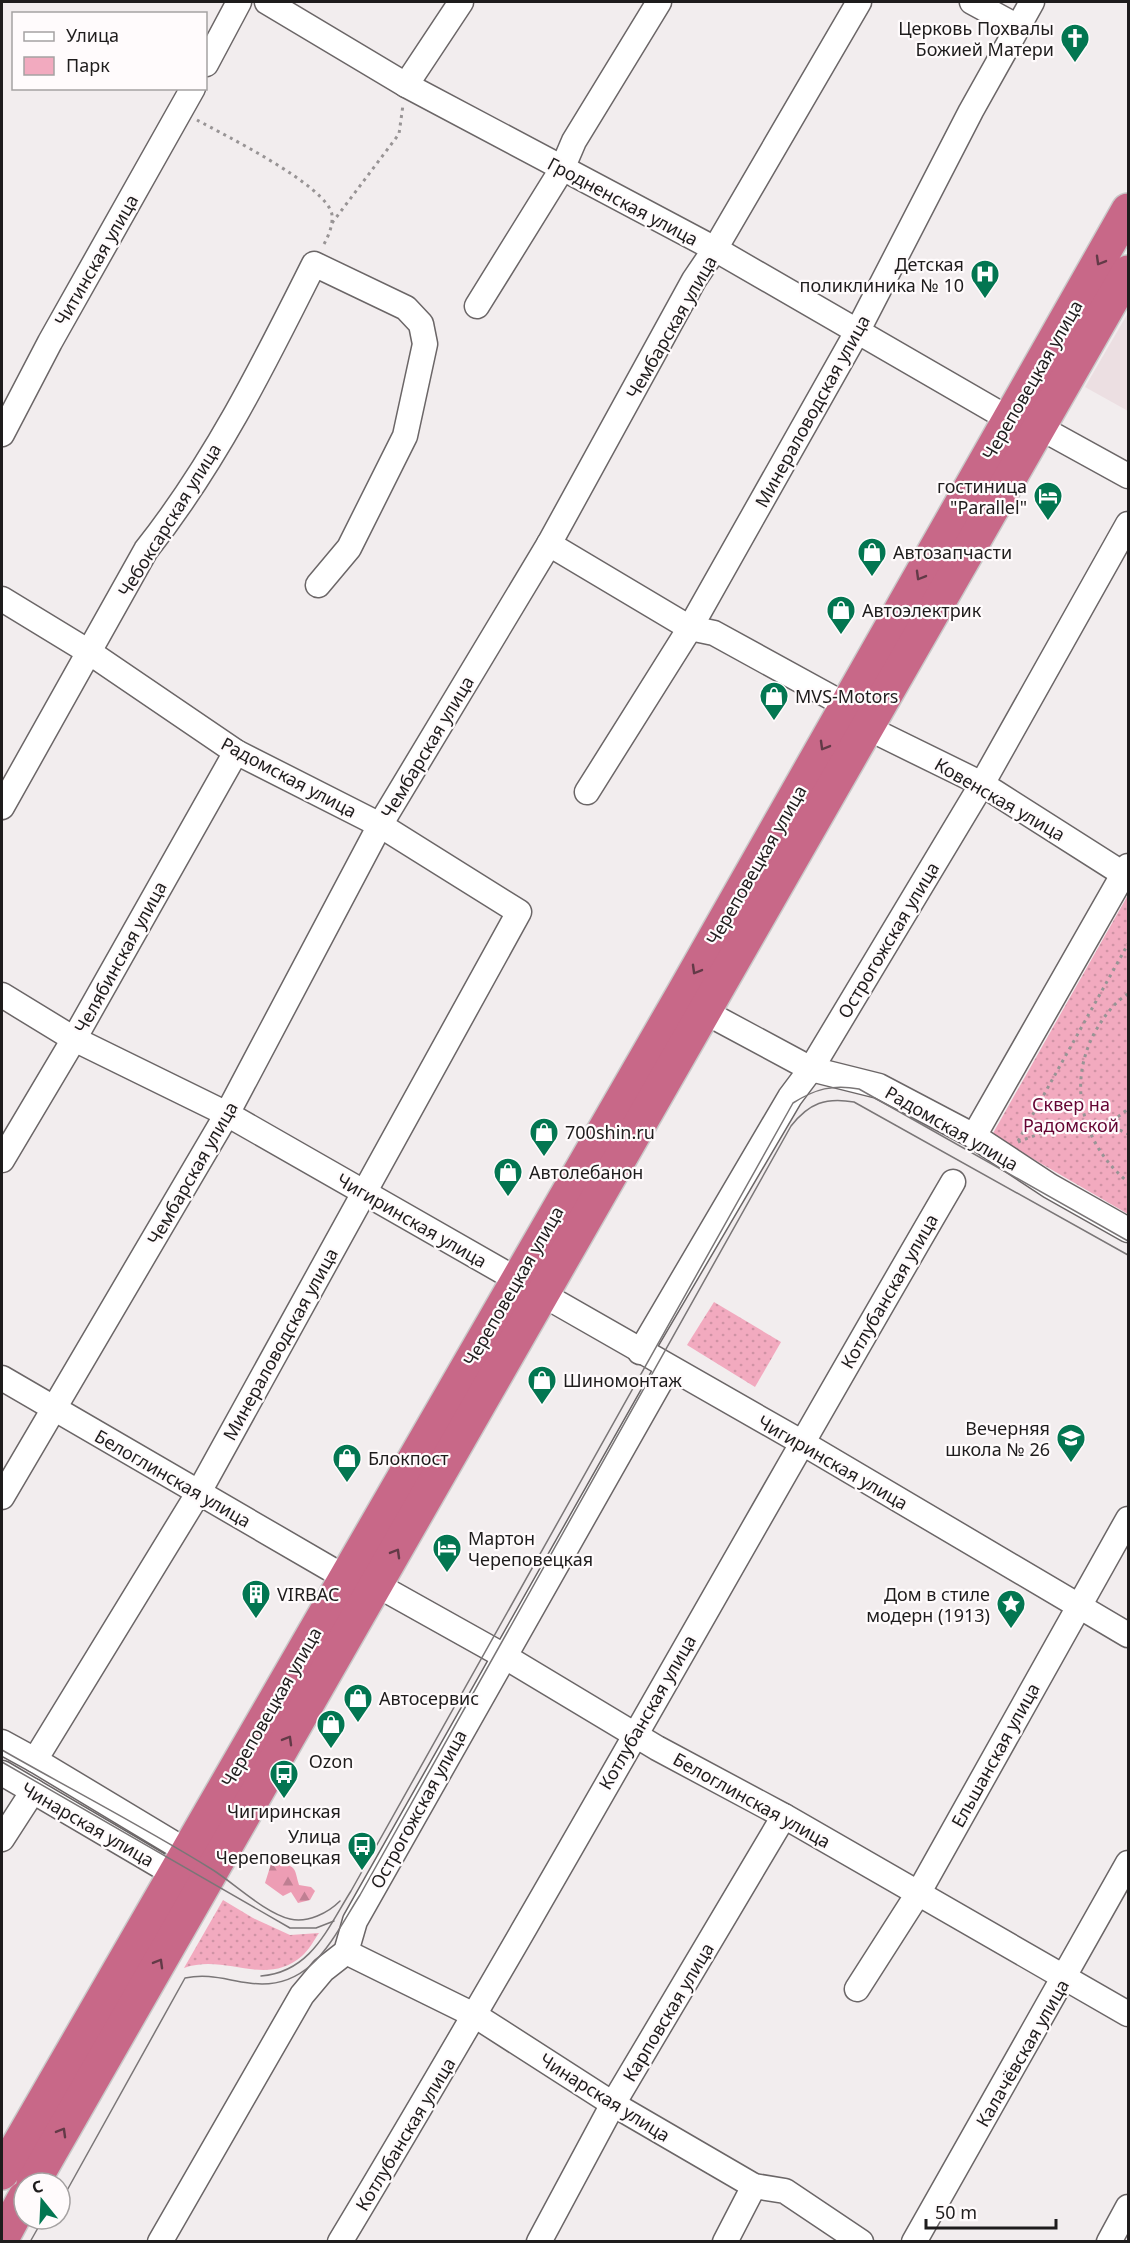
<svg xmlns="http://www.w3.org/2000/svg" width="1130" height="2243" font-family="'Noto Sans',sans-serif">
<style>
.built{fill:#ecdfe2}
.green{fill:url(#green-dots)}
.forest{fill:url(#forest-firs)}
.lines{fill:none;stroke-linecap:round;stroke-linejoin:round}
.minor-casing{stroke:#6b6667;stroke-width:27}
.highway-casing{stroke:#c9c9c9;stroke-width:36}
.path{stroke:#989495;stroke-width:3;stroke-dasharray:3 4.5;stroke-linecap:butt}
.minor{stroke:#fff;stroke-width:24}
.highway{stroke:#c86888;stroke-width:33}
.tram{stroke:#7a7677;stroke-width:1.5}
.oneway{stroke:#623a47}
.labels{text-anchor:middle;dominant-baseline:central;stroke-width:4.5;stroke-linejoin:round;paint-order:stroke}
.poi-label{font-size:18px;fill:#1e1c1c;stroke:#fffbfc;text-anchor:start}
.street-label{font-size:18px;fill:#1e1c1c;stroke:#fffbfc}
.park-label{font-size:18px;fill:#640332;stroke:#fffbfc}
</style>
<defs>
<pattern id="green-dots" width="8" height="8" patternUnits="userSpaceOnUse" patternTransform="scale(1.5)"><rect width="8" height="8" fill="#f2aabf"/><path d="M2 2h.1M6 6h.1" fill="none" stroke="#cf92a4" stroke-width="1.8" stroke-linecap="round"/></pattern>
<pattern id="forest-firs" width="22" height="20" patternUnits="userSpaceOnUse" patternTransform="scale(1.5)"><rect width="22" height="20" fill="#ed9db4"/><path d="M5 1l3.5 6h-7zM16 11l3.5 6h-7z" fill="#bf7f92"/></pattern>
</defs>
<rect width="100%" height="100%" fill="#f2edee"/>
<path class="built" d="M 1128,313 L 1128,411 L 1085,387 Z"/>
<g class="green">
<path d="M 1128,895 L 1128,1214 L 992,1135 Z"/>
<path d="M 714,1302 L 781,1342 L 755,1387 L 687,1345 Z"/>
<path d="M 223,1900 L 253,1918 L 290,1935 L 319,1933 C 314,1940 309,1950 302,1956 C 265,1988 226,1953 184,1968 Z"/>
</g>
<path class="forest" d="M 280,1861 C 297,1869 294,1867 299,1885 L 311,1887 L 315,1891 L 310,1900 L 298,1903 L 291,1892 L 283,1896 L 265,1883 L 271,1864 Z"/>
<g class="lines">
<g class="minor-casing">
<g id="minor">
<path d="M 267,2 L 406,85 L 715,249 L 1009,419"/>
<path d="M 972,2 L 1018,27"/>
<path d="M 206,64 L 239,2"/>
<path d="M 406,85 L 461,2"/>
<path d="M 477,306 L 562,169 L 574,141 L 659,2"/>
<path d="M 1039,427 L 1128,476"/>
<path d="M 2,434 L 50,342 L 193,88"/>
<path d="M 549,544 L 690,628 L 714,633 L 847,706"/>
<path d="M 2,599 L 89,652 L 236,752 L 380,825 L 519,912 L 199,1492 L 35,1760 L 188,1852"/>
<path d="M 868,728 L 982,784 L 1128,877"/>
<path d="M 587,792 L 690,628 L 857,332 L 971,111 L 1032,2"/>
<path d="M 2,807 L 146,550 C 215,463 265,362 314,264 L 406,308 L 421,324 L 425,344 L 405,436 L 349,548 L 318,585"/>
<path d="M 2,995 L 74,1039 L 227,1114 L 801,1442 L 1128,1635"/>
<path d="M 705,1012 L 811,1069 L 879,1086 L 974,1136 L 1050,1186 L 1128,1230"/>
<path d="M 974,1136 L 1128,866"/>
<path d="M 2,1160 L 74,1039 L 236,752"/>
<path d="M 640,1352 L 790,1097 L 811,1069 L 982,784 L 1128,524"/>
<path d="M 2,1378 L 346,1578"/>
<path d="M 2,1497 L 227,1114 L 380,825 L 549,544 L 694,280 L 715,249 L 859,2"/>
<path d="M 377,1585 L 504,1656 L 657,1748 L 784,1816 L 1128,2014"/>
<path d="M 2,1742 L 35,1760"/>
<path d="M 2,1773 L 174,1874"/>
<path d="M 2,1839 L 33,1791"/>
<path d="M 346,1952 L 476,2016 L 613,2104 L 754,2186 L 785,2191 L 861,2242"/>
<path d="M 857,1989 L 919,1892 L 1128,1519"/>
<path d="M 160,2242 L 302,1995 L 323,1970 L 346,1952 L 355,1921 L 668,1368"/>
<path d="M 340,2242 C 550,1892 747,1535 953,1182"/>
<path d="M 539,2242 L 613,2104 L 784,1816"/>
<path d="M 725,2242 L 754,2186"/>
<path d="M 914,2242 L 1128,1863"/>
<path d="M 1109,2242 L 1128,2207"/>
</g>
</g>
<g class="highway-casing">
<g id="highway">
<path d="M 2,2173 L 682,995 L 1128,210"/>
<path d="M 33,2183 L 1128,272"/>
<path d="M 2,2239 L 24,2198"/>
</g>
</g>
<g class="path">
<path d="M 197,120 C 224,135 328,186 332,215 C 333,226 328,237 323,246"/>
<path d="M 332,223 L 399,134 L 403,105"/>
<path d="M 1128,994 C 1114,1002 1103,1018 1095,1032 C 1066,1085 1083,1145 1128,1182"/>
<path d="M 1106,1126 L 1128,1109"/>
<path d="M 1018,1141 L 1128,944"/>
<path d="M 1018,1142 C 1053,1128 1092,1115 1128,1134"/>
</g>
<use href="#minor" class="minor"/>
<use href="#highway" class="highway"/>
<g class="tram">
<path d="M 2,1750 C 72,1790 144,1827 213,1870 C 235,1884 265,1913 290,1919 C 308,1923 328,1913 340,1901"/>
<path d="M 2,1762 L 290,1928 L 316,1928 L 334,1921"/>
<path d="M 261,1976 C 311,1972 327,1929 351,1891 L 793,1103 C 815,1089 833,1084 859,1089 L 1128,1241"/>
<path d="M 60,2203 L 185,1978 C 209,1973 226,1980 249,1983 C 311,1992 332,1939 360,1895 L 791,1126 C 809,1103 826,1097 854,1102 L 1128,1255"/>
<path d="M 30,2242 L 43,2219"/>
</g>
</g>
<defs><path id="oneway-chevron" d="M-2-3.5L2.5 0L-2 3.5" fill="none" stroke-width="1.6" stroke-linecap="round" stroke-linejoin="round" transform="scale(1.5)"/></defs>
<g class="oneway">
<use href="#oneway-chevron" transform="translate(1100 261) rotate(120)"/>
<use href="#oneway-chevron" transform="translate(920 576) rotate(120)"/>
<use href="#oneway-chevron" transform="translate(824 746) rotate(120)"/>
<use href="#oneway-chevron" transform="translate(696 970) rotate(120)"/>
<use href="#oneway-chevron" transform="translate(396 1553) rotate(-60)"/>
<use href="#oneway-chevron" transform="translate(288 1740) rotate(-60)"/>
<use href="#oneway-chevron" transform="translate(159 1963) rotate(-60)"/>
<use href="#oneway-chevron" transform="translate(62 2132) rotate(-60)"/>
</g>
<defs>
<g id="church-pin" transform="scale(1.5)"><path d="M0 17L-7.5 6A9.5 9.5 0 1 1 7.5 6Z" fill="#037651" stroke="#fffbfc"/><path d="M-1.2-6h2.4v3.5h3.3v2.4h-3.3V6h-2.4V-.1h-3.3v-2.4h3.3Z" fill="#fff"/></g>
<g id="hospital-pin" transform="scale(1.5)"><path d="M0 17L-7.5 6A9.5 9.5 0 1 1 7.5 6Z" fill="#037651" stroke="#fffbfc"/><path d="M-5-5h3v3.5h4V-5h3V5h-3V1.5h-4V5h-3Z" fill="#fff"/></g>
<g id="hotel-pin" transform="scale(1.5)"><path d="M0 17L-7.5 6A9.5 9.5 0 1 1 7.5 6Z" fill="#037651" stroke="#fffbfc"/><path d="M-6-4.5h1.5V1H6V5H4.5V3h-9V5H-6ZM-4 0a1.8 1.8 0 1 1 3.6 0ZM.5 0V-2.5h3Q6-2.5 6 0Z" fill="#fff"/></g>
<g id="shop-pin" transform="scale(1.5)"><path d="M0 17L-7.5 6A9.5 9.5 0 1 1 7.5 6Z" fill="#037651" stroke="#fffbfc"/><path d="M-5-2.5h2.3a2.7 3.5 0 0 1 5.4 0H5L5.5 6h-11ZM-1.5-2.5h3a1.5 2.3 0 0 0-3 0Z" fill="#fff"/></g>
<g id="school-pin" transform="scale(1.5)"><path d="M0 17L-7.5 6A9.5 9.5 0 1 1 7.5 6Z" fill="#037651" stroke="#fffbfc"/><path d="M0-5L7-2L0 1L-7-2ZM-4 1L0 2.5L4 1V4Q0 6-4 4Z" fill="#fff"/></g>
<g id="building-pin" transform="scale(1.5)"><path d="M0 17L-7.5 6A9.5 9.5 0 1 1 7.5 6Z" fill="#037651" stroke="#fffbfc"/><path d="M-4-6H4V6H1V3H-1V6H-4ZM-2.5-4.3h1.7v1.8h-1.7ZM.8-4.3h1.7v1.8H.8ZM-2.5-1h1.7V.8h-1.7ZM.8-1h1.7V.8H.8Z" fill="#fff"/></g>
<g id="sight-pin" transform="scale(1.5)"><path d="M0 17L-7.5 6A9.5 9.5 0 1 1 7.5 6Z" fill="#037651" stroke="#fffbfc"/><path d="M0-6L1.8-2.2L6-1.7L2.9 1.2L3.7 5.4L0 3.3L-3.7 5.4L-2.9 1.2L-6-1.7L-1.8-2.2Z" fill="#fff"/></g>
<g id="bus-pin" transform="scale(1.5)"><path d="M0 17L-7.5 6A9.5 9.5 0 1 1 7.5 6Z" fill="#037651" stroke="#fffbfc"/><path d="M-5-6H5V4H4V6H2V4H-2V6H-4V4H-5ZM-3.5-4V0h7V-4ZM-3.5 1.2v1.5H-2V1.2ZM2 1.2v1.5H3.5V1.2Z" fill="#fff"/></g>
</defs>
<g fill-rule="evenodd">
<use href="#church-pin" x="1075" y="38"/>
<use href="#hospital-pin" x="985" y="274"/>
<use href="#hotel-pin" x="1048" y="496"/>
<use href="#shop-pin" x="872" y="552"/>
<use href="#shop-pin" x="841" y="610"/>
<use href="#shop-pin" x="774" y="696"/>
<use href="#shop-pin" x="544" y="1132"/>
<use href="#shop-pin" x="508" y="1172"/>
<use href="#shop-pin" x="542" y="1380"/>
<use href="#school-pin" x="1071" y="1438"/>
<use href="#shop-pin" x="347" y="1458"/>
<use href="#hotel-pin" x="447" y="1548"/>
<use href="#building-pin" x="256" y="1594"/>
<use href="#sight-pin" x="1011" y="1604"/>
<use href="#shop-pin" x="358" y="1698"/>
<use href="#shop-pin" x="331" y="1724"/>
<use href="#bus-pin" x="284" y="1774"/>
<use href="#bus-pin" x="362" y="1846"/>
</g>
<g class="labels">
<g class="poi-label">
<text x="1054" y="28" text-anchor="end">Церковь Похвалы<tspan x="1054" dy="21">Божией Матери</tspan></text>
<text x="964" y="264" text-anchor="end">Детская<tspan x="964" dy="21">поликлиника № 10</tspan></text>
<text x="1027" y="486" text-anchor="end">гостиница<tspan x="1027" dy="21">"Parallel"</tspan></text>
<text x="893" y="552">Автозапчасти</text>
<text x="862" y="610">Автоэлектрик</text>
<text x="795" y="696">MVS-Motors</text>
<text x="565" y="1132">700shin.ru</text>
<text x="529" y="1172">Автолебанон</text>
<text x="563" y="1380">Шиномонтаж</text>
<text x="1050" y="1428" text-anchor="end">Вечерняя<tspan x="1050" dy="21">школа № 26</tspan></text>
<text x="368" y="1458">Блокпост</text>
<text x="468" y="1538">Мартон<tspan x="468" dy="21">Череповецкая</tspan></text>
<text x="277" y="1594">VIRBAC</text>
<text x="990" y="1594" text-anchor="end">Дом в стиле<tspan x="990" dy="21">модерн (1913)</tspan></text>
<text x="379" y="1698">Автосервис</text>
<text x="331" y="1761" text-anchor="middle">Ozon</text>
<text x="284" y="1811" text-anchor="middle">Чигиринская</text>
<text x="341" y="1836" text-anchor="end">Улица<tspan x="341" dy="21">Череповецкая</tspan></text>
</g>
<g class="street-label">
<text transform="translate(623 201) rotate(28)">Гродненская улица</text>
<text transform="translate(96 260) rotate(-60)">Читинская улица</text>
<text transform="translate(671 327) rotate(-60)">Чембарская улица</text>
<text transform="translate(1032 380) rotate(-60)">Череповецкая улица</text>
<text transform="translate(812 411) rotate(-61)">Минераловодская улица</text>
<text transform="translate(169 520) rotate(-58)">Чебоксарская улица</text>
<text transform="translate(427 747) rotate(-59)">Чембарская улица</text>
<text transform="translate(289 777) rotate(28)">Радомская улица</text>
<text transform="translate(1000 799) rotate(30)">Ковенская улица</text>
<text transform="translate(756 865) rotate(-60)">Череповецкая улица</text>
<text transform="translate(888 940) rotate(-59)">Острогожская улица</text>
<text transform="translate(120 957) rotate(-61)">Челябинская улица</text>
<text transform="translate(952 1128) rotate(30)">Радомская улица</text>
<text transform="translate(192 1173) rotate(-60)">Чембарская улица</text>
<text transform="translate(412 1220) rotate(30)">Чигиринская улица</text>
<text transform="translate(513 1286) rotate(-60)">Череповецкая улица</text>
<text transform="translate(889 1291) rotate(-60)">Котлубанская улица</text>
<text transform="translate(280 1344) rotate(-61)">Минераловодская улица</text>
<text transform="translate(833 1462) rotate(30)">Чигиринская улица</text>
<text transform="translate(173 1478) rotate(30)">Белоглинская улица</text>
<text transform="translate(271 1707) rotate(-60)">Череповецкая улица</text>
<text transform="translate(647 1712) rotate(-60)">Котлубанская улица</text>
<text transform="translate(995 1755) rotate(-61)">Ельшанская улица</text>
<text transform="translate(752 1800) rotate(29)">Белоглинская улица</text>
<text transform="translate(418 1809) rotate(-61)">Острогожская улица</text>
<text transform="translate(88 1824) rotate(30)">Чинарская улица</text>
<text transform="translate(668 2012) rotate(-59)">Карповская улица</text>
<text transform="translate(1022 2053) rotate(-60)">Калачёвская улица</text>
<text transform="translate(605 2097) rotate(32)">Чинарская улица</text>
<text transform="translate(405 2134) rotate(-59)">Котлубанская улица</text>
</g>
<g class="park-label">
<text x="1071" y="1104">Сквер на<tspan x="1071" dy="21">Радомской</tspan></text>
</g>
</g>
<rect width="1130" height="2243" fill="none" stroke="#1e1c1c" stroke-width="6"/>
<rect x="12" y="12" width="195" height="78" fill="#fffbfc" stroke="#a5a2a2" stroke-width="1.5"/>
<rect x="24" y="32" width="30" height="9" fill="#ffffff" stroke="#a5a2a2" stroke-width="1.5"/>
<text x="66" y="42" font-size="18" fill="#1e1c1c">Улица</text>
<rect x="24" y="57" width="30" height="18" fill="#f2aabf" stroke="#a5a2a2" stroke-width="1.5"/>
<text x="66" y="72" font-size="18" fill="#1e1c1c">Парк</text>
<g transform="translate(42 2201) rotate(342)"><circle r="28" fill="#fffbfc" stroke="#a5a2a2" stroke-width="1.5"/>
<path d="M0-4.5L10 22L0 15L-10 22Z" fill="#037651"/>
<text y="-9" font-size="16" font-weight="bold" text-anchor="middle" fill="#1e1c1c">С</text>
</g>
<path d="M926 2219v9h130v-9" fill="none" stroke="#1e1c1c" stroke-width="3"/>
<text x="935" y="2219" font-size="18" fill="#1e1c1c" stroke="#fffbfc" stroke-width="4.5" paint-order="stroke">50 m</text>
</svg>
